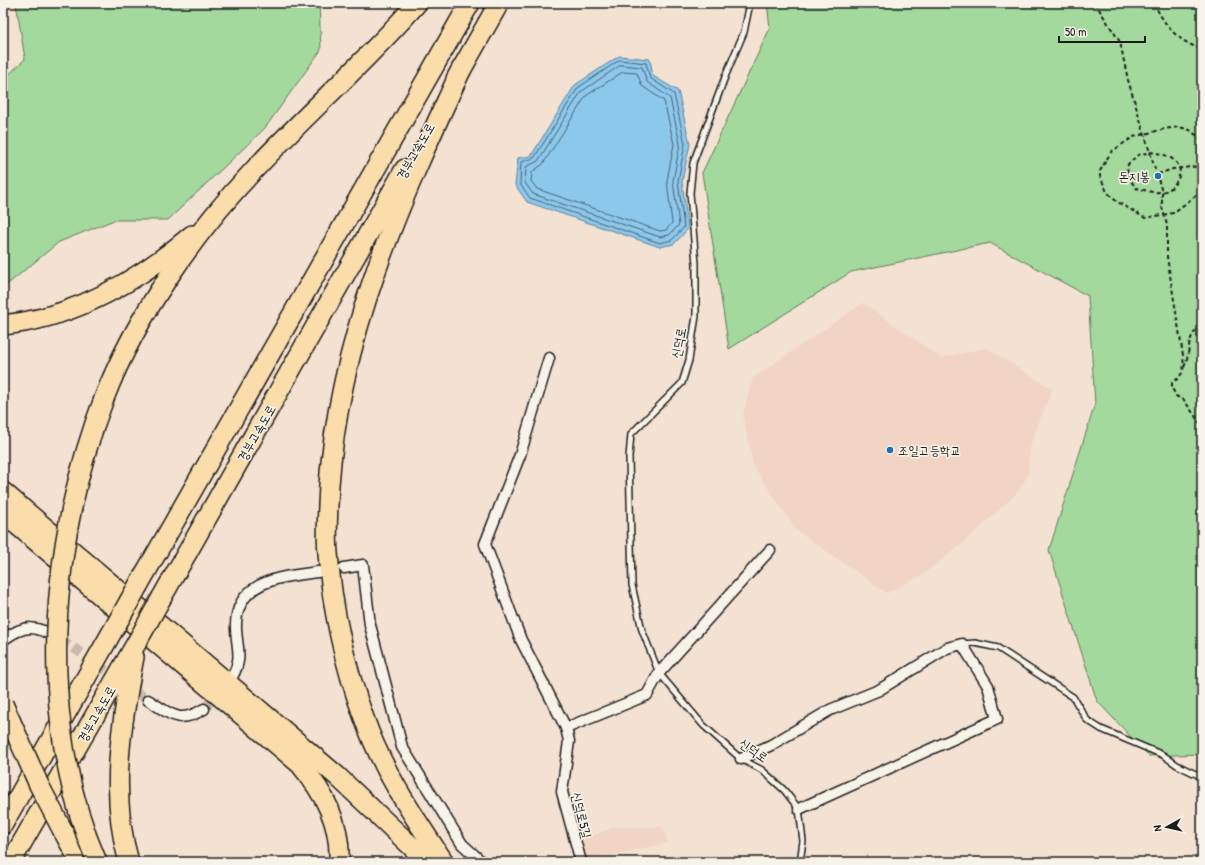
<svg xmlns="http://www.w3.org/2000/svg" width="1205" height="865" font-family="'Patrick Hand','Poor Story',sans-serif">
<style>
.built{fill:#f1d4c3}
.green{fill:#a3d99d;stroke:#607a5c}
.water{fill:#8cc8ec;stroke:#5f8399}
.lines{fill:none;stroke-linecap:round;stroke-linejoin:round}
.shore{stroke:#49616f;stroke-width:1}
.minor-tunnel{stroke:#c8baae;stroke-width:10;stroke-dasharray:10 5;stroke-linecap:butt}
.service-casing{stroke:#1c1c1c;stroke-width:8}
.minor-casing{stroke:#1c1c1c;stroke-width:13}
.motorway-casing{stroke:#1c1c1c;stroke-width:22}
.path{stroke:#1c1c1c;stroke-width:2;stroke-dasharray:4 3;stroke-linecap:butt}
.service{stroke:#f7f3e8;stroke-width:5}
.minor{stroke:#f7f3e8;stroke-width:10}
.motorway{stroke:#faddab;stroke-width:19}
.motorway-bridge-casing{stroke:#1c1c1c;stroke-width:22;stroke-linecap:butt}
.motorway-bridge{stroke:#faddab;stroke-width:19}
.poi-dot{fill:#1f6fb2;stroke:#f7f3e8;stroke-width:1.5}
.labels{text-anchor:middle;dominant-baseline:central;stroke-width:3;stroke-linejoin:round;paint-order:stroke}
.street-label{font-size:13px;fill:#1c1c1c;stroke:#f7f3e8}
.poi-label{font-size:13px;fill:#1c1c1c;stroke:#f7f3e8;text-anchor:end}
</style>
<rect width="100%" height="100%" fill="#f3e1d2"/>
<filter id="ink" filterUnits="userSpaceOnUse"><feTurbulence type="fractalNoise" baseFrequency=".025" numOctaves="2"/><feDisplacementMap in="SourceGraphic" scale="8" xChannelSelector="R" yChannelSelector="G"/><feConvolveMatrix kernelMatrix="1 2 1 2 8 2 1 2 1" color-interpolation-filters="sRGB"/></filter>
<g filter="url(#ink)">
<g class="built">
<path d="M 863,303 L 941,358 L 986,348 L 1052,389 L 1029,448 L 1028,475 L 1015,495 L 964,542 L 922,575 L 887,593 L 796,530 L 753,465 L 743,415 L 752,379 Z"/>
<path d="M 614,827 L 663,827 L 667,843 L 582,862 L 575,843 Z"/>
</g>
<g class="green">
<path d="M 16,3 L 319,3 L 321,50 L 265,128 L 168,220 L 114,220 L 59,242 L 3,288 L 3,80 L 25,59 Z"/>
<path d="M 767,3 L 1202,3 L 1202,754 L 1149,756 L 1097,701 L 1049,550 L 1095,404 L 1088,296 L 990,243 L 851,272 L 729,349 L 702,173 L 770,28 Z"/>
</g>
<path class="water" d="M 619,56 L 650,59 L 653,76 L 678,91 L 690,144 L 682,181 L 688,229 L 674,244 L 660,247 L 527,202 L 515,185 L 518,158 L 531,156 L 575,85 Z"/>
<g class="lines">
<g class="shore">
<path d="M 620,60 L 646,63 L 650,78 L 674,94 L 685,144 L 678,181 L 684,227 L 672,240 L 660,243 L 530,198 L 520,184 L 521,162 L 534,158 L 578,88 Z"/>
<path d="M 621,65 L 642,67 L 647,82 L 670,98 L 680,144 L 673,181 L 679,225 L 669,235 L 660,237 L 533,194 L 525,183 L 526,167 L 538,161 L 581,92 Z"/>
<path d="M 623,72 L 637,73 L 642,86 L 664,101 L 674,144 L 667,181 L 672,223 L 666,230 L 660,231 L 537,189 L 531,181 L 532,172 L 543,164 L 586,96 Z"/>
</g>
<g class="minor-tunnel">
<path d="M 61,639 L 148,700"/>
<path d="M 204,709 L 219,692"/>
</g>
<g class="service-casing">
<g id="service">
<path d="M 750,3 L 744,32 L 725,77 L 693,163 L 690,193 L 696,264 L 696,316 L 689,360 L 682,383 L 631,434 L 629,457 L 632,585 L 642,630 L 659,673 L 703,725 L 741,759 L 762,770 L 784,790 L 799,809 L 803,841 L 800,862"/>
<path d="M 962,644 L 975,643 L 998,648 L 1073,697 L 1087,720 L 1101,729 L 1163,755 L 1177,765 L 1202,777"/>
</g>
</g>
<g class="minor-casing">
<g id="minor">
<path d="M 549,358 L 520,455 L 485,544 L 521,640 L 566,728 L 569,741 L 562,792 L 581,862"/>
<path d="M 344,568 L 363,565 L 370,625 L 402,747 L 462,844 L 482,862"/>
<path d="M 3,640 C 26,623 35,626 59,638"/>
<path d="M 232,677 C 243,658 237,648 236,629 C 234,580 281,577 318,572"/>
<path d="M 148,700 C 171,714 178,725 204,709"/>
<path d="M 566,728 L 647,695 L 659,673 L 770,550"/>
<path d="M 741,759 L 771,745 L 830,710 L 879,690 L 947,648 L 962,644 L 988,686 L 997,719 L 799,809"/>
</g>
</g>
<g class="motorway-casing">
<g id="motorway">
<path d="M 456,79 L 499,3"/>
<path d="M 3,325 C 74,318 139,280 192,235"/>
<path d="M 3,492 L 337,776 L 428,862"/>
<path d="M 72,507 C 80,469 91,432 105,396 C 136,316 195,232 254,170 C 307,113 366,62 417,3"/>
<path d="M 3,513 L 300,764 C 324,793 341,823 339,862"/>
<path d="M 139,584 L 470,3"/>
<path d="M 162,597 L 405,169"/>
<path d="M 3,824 L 116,625"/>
<path d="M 63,831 L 80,862"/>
<path d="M 11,862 L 137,642"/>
<path d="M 129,862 C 109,794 121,725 134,657"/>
<path d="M 444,862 C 414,817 382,770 364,718 C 345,666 332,609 328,553 C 326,531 328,508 329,485 C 339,337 400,201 462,68"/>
</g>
</g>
<g class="path">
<path d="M 1095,3 L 1120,42 L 1128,80 L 1162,192 L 1162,207 L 1167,225 L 1167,257 L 1183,355 C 1184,369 1185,374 1172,383 L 1172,388 L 1176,396 L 1184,400 L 1202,426"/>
<path d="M 1154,3 C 1164,25 1178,42 1202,49"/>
<path d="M 1202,140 L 1190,130 L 1179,127 L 1164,129 L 1133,137 L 1111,152 L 1100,171 L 1100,176 L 1107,192 L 1116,201 L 1145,218 L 1173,213 L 1202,191"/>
<path d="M 1150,152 C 1166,153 1189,163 1176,182 C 1172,188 1169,191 1161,192 C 1153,193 1144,190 1136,188 L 1127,175 L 1128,164 L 1138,155 Z"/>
<path d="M 1158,174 L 1173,169 L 1202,166"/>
<path d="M 1184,367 C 1193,347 1183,342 1202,324"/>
</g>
<use href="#service" class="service"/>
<use href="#minor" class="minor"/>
<use href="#motorway" class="motorway"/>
<g class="motorway-bridge-casing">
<g id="motorway-bridge">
<path d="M 72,507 C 48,622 49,752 97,862"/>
<path d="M 116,625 L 139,584"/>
<path d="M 137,642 L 162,597"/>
<path d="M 3,704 L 39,785 L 63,831"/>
</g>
</g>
<use href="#motorway-bridge" class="motorway-bridge"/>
</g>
</g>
<g class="poi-dot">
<circle cx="1158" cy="176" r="4"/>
<circle cx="890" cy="450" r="4"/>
</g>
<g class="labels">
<g class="street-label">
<text transform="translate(415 151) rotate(-60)">경부고속도로</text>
<text transform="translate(678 343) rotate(-79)">신덕로</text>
<text transform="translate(256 433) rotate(-60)">경부고속도로</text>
<text transform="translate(96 714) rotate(-60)">경부고속도로</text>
<text transform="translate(754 750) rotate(35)">신덕로</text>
<text transform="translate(582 815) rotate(76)">신덕로5길</text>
</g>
<g class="poi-label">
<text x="1150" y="176">돈지봉</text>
<text x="898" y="450" text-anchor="start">조일고등학교</text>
</g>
</g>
<rect width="1205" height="865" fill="none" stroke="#f7f3e8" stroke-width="16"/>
<rect x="8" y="8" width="1189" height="849" fill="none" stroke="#1c1c1c" stroke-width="1.5" filter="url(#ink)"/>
<g transform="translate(1167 827) rotate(262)" stroke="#f7f3e8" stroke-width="3" paint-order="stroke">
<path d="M0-3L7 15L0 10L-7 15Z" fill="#1c1c1c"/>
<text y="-6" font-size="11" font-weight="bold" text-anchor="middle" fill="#1c1c1c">N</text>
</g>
<path d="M1059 36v6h86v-6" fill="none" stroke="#1c1c1c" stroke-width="2"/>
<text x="1065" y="36" font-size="12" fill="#1c1c1c" stroke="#f7f3e8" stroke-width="3" paint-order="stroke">50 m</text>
</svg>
